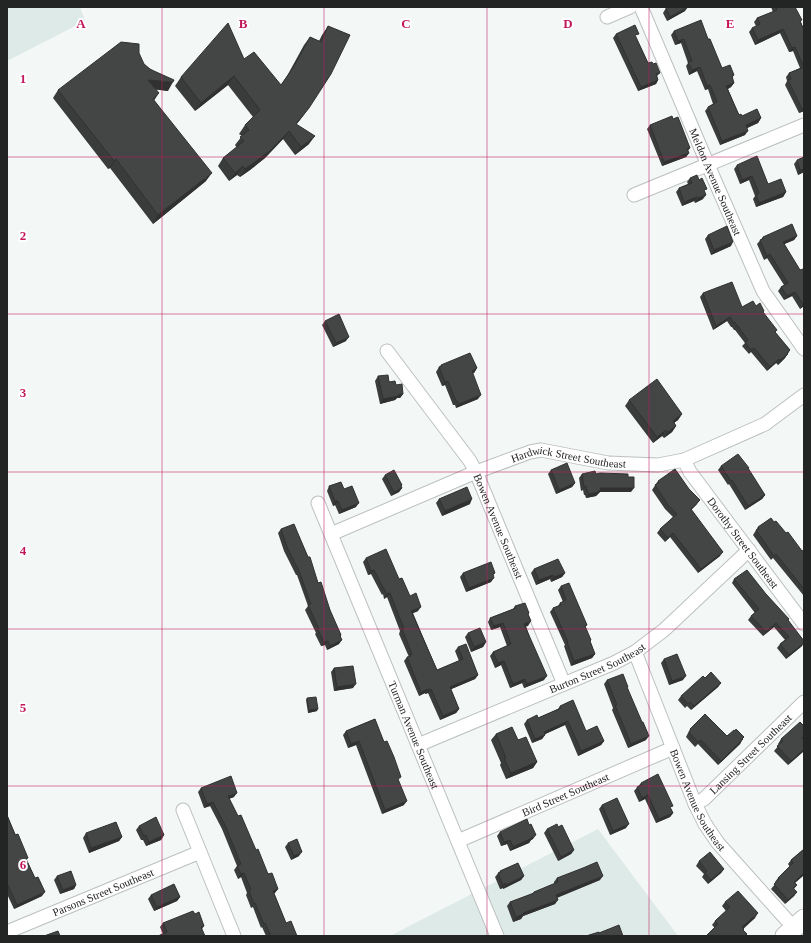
<svg xmlns="http://www.w3.org/2000/svg" width="811" height="943" font-family="'Times New Roman',serif">
<style>
.built{fill:#ddeae8}
.lines{fill:none;stroke-linecap:round;stroke-linejoin:round}
.minor-casing{stroke:#bcc0c0;stroke-width:15}
.secondary-casing{stroke:#bcc0c0;stroke-width:21}
.minor{stroke:#fff;stroke-width:13}
.secondary{stroke:#fff;stroke-width:19}
.wall{fill:#3a3c3b}
.shaded-wall{fill:#303130}
.building{fill:#444645;stroke:#303130}
.grid{fill:none;stroke:#c2185b;stroke-width:1;stroke-opacity:0.55}
.labels{text-anchor:middle;dominant-baseline:central;stroke-width:4;stroke-linejoin:round;paint-order:stroke}
.street-label{font-size:11px;fill:#232524;stroke:#fff}
.grid-label{font-size:13px;text-anchor:middle;font-weight:bold;fill:#c2185b;stroke:#fff;stroke-width:4;stroke-linejoin:round;paint-order:stroke}
</style>
<rect width="100%" height="100%" fill="#f3f7f6"/>
<g class="built">
<path d="M 7,7 L 80,7 L 85,21 L 7,61 Z"/>
<path d="M 598,829 L 678,936 L 390,936 Z"/>
</g>
<g class="lines">
<g class="minor-casing">
<g id="minor">
<path id="s1" d="M 641,7 L 708,165 L 763,291 L 804,349"/>
<path d="M 607,17 L 630,7"/>
<path d="M 634,195 L 804,125"/>
<path id="s2" d="M 387,351 L 470,461 L 476,472 L 564,684"/>
<path id="s3" d="M 684,460 L 690,472 L 804,624"/>
<path id="s4" d="M 318,503 L 497,936"/>
<path id="s5" d="M 331,534 L 476,472 L 530,452 L 541,450 L 608,463 L 658,465 L 684,460 L 765,424 L 804,395"/>
<path id="s6" d="M 635,652 L 695,804 L 705,824 L 718,843 L 794,928"/>
<path id="s7" d="M 418,745 L 614,663 L 635,652 L 664,630 L 749,550"/>
<path id="s8" d="M 695,804 L 704,799 L 804,702"/>
<path d="M 183,810 L 234,936"/>
<path id="s9" d="M 458,841 L 673,748"/>
<path id="s10" d="M 7,932 L 200,852"/>
</g>
</g>
<g class="secondary-casing">
<path id="secondary" d="M 785,936 L 804,919"/>
</g>
<use href="#minor" class="minor"/>
<use href="#secondary" class="secondary"/>
</g>
<g class="wall">
<path d="M 771,7 L 795,7 L 804,30 L 804,111 L 799,113 L 785,85 L 787,81 L 786,77 L 789,73 L 800,68 L 793,51 L 789,52 L 780,33 L 755,45 L 749,32 L 752,28 L 756,26 L 754,22 L 757,18 L 773,12 Z"/>
<path d="M 666,8 L 685,11 L 667,21 L 663,13 Z"/>
<path d="M 328,26 L 303,116 L 296,125 L 309,144 L 295,155 L 283,139 L 265,158 L 250,170 L 240,177 L 237,175 L 229,181 L 218,166 L 223,158 L 237,148 L 235,145 L 242,136 L 239,134 L 245,125 L 253,117 L 228,85 L 195,111 L 175,86 L 181,77 L 244,59 L 281,85 L 287,76 L 304,45 L 310,37 L 319,41 L 322,35 Z"/>
<path d="M 674,31 L 708,39 L 722,68 L 734,75 L 732,78 L 734,83 L 731,87 L 728,89 L 739,115 L 761,118 L 758,123 L 747,128 L 745,135 L 720,145 L 705,111 L 708,107 L 713,104 L 708,89 L 705,90 L 697,71 L 689,75 L 686,66 L 688,63 L 681,43 L 675,45 L 671,35 Z"/>
<path d="M 616,34 L 636,37 L 648,63 L 653,64 L 660,73 L 657,76 L 658,80 L 656,84 L 638,91 L 613,38 Z"/>
<path d="M 144,64 L 168,91 L 156,89 L 154,100 L 206,181 L 153,224 L 110,168 L 108,169 L 53,98 L 58,90 Z"/>
<path d="M 673,119 L 690,148 L 688,151 L 689,153 L 686,157 L 662,166 L 647,129 L 650,125 Z"/>
<path d="M 797,160 L 804,172 L 798,175 L 794,164 Z"/>
<path d="M 737,165 L 768,184 L 786,192 L 783,197 L 756,207 L 753,199 L 755,196 L 749,180 L 740,184 L 734,169 Z"/>
<path d="M 690,178 L 703,199 L 695,203 L 694,201 L 682,206 L 676,192 L 679,188 L 688,184 L 687,182 Z"/>
<path d="M 708,235 L 731,246 L 711,255 L 705,239 Z"/>
<path d="M 797,236 L 794,240 L 784,244 L 800,270 L 804,270 L 804,306 L 800,309 L 792,296 L 784,300 L 778,291 L 781,287 L 784,285 L 767,258 L 764,260 L 757,244 L 763,237 Z"/>
<path d="M 703,293 L 742,307 L 756,306 L 763,313 L 775,332 L 790,350 L 785,358 L 778,365 L 776,363 L 767,371 L 751,352 L 749,354 L 742,346 L 745,343 L 735,330 L 734,330 L 732,327 L 731,327 L 727,321 L 713,330 L 700,297 Z"/>
<path d="M 325,321 L 346,341 L 333,347 L 322,325 Z"/>
<path d="M 441,365 L 477,368 L 474,373 L 472,373 L 478,399 L 456,408 L 455,405 L 453,405 L 445,385 L 442,386 L 436,372 L 439,367 Z"/>
<path d="M 378,376 L 396,385 L 403,394 L 400,398 L 397,398 L 395,400 L 380,404 L 375,381 Z"/>
<path d="M 629,400 L 682,414 L 678,420 L 674,423 L 676,426 L 672,432 L 664,438 L 662,436 L 653,443 L 625,406 Z"/>
<path d="M 721,466 L 748,469 L 765,495 L 762,499 L 745,510 L 729,484 L 728,485 L 718,470 Z"/>
<path d="M 551,470 L 575,483 L 572,487 L 556,494 L 548,474 Z"/>
<path d="M 582,474 L 596,474 L 628,477 L 631,492 L 600,492 L 596,496 L 586,498 L 585,495 L 584,495 L 583,490 L 581,491 L 579,478 Z"/>
<path d="M 385,475 L 401,486 L 402,488 L 399,492 L 391,496 L 382,479 Z"/>
<path d="M 658,481 L 697,504 L 691,510 L 720,556 L 698,573 L 670,537 L 665,542 L 657,533 L 660,529 L 673,517 L 665,509 L 652,490 Z"/>
<path d="M 329,486 L 344,489 L 356,507 L 339,514 L 335,505 L 333,506 L 327,491 Z"/>
<path d="M 439,499 L 470,504 L 442,516 L 436,503 Z"/>
<path d="M 774,522 L 786,533 L 802,551 L 804,550 L 804,596 L 773,558 L 771,560 L 753,535 L 758,527 Z"/>
<path d="M 281,529 L 299,536 L 330,611 L 341,635 L 341,637 L 339,644 L 327,650 L 325,645 L 321,646 L 315,634 L 316,633 L 305,610 L 308,606 L 297,575 L 296,575 L 284,551 L 278,533 Z"/>
<path d="M 366,558 L 399,579 L 418,611 L 413,613 L 437,670 L 459,661 L 455,651 L 458,647 L 478,675 L 475,679 L 451,689 L 459,709 L 456,713 L 440,720 L 428,693 L 425,694 L 425,693 L 419,696 L 404,661 L 407,657 L 409,657 L 399,634 L 400,631 L 387,597 L 384,599 L 383,594 L 382,595 L 371,574 L 368,575 L 363,562 Z"/>
<path d="M 534,569 L 565,573 L 562,577 L 551,582 L 550,579 L 536,585 L 531,573 Z"/>
<path d="M 463,573 L 495,573 L 493,575 L 491,582 L 466,592 L 460,577 Z"/>
<path d="M 734,579 L 766,594 L 788,620 L 802,646 L 786,659 L 777,648 L 780,644 L 785,640 L 774,627 L 763,636 L 748,620 L 751,616 L 755,613 L 732,583 Z"/>
<path d="M 561,586 L 587,625 L 585,627 L 595,654 L 592,658 L 571,666 L 564,646 L 565,645 L 550,612 L 553,608 L 558,606 L 560,603 L 563,602 L 558,590 Z"/>
<path d="M 515,606 L 529,613 L 528,615 L 528,626 L 526,626 L 544,680 L 524,688 L 522,683 L 510,688 L 501,665 L 495,668 L 490,656 L 493,652 L 507,646 L 500,627 L 491,630 L 488,622 L 490,618 L 513,609 Z"/>
<path d="M 468,633 L 486,642 L 483,647 L 471,652 L 465,637 Z"/>
<path d="M 664,659 L 683,680 L 669,685 L 661,663 Z"/>
<path d="M 334,668 L 353,688 L 334,691 L 331,672 Z"/>
<path d="M 607,680 L 627,688 L 646,740 L 628,748 L 612,710 L 613,708 L 604,684 Z"/>
<path d="M 721,683 L 718,687 L 691,710 L 687,706 L 685,708 L 678,700 L 681,696 Z"/>
<path d="M 307,698 L 317,711 L 308,713 L 306,700 Z"/>
<path d="M 560,706 L 586,731 L 604,741 L 601,745 L 578,756 L 565,725 L 545,734 L 545,735 L 542,739 L 532,743 L 524,724 L 527,720 L 538,718 L 558,709 Z"/>
<path d="M 375,719 L 404,805 L 382,814 L 356,745 L 348,748 L 343,735 L 346,731 Z"/>
<path d="M 804,726 L 804,737 L 803,739 L 804,751 L 788,765 L 774,751 L 779,745 L 778,744 L 781,739 Z"/>
<path d="M 690,729 L 727,736 L 742,739 L 740,744 L 718,765 L 698,744 L 695,747 L 686,737 Z"/>
<path d="M 496,734 L 518,740 L 537,762 L 533,768 L 506,779 L 500,765 L 501,763 L 491,740 Z"/>
<path d="M 641,783 L 671,809 L 673,813 L 670,817 L 656,823 L 645,799 L 639,802 L 634,791 Z"/>
<path d="M 201,788 L 234,797 L 229,799 L 268,874 L 278,889 L 274,893 L 286,923 L 297,936 L 266,936 L 262,927 L 261,928 L 253,907 L 251,908 L 246,895 L 247,893 L 241,877 L 238,879 L 234,870 L 237,866 L 222,829 L 210,806 L 204,808 L 198,792 Z"/>
<path d="M 602,805 L 626,828 L 610,835 L 599,809 Z"/>
<path d="M 7,815 L 27,860 L 42,896 L 14,909 L 7,894 Z"/>
<path d="M 139,826 L 164,835 L 161,840 L 146,846 L 143,840 L 141,840 L 136,830 Z"/>
<path d="M 558,827 L 574,850 L 571,854 L 558,861 L 544,833 L 547,829 Z"/>
<path d="M 500,832 L 533,839 L 531,840 L 529,843 L 510,851 L 507,844 L 501,846 L 497,836 Z"/>
<path d="M 86,833 L 122,837 L 119,841 L 89,853 L 83,838 Z"/>
<path d="M 288,843 L 299,856 L 291,860 L 285,847 Z"/>
<path d="M 804,849 L 804,875 L 795,883 L 797,885 L 794,889 L 797,892 L 794,896 L 785,904 L 771,889 L 776,883 L 775,882 L 778,878 L 790,867 L 788,864 L 791,860 Z"/>
<path d="M 699,861 L 724,869 L 721,873 L 708,884 L 702,877 L 704,874 L 696,866 Z"/>
<path d="M 500,871 L 524,876 L 521,880 L 503,889 L 503,888 L 500,889 L 495,877 Z"/>
<path d="M 57,876 L 76,885 L 74,889 L 60,894 L 54,880 Z"/>
<path d="M 557,878 L 600,880 L 557,898 L 555,904 L 523,916 L 521,919 L 513,922 L 507,906 L 510,902 L 532,894 L 534,892 L 554,884 L 554,882 Z"/>
<path d="M 151,895 L 180,897 L 177,901 L 154,911 L 148,899 Z"/>
<path d="M 725,902 L 755,918 L 743,928 L 743,930 L 747,934 L 746,936 L 706,936 L 715,928 L 712,925 L 715,921 L 726,911 L 722,906 Z"/>
<path d="M 195,914 L 204,926 L 202,929 L 163,934 L 160,927 L 163,923 Z"/>
</g>
<g class="shaded-wall">
<path d="M 688,7 L 685,11 L 667,21 L 670,17 Z"/>
<path d="M 783,29 L 780,33 L 755,45 L 758,40 Z"/>
<path d="M 684,39 L 681,43 L 675,45 L 678,41 Z"/>
<path d="M 795,47 L 793,51 L 789,52 L 792,48 Z"/>
<path d="M 700,67 L 697,71 L 689,75 L 692,70 Z"/>
<path d="M 234,76 L 228,85 L 195,111 L 201,103 Z"/>
<path d="M 148,80 L 173,82 L 168,91 L 142,88 Z"/>
<path d="M 658,80 L 656,84 L 638,91 L 641,87 Z"/>
<path d="M 734,83 L 731,87 L 724,91 L 726,86 Z"/>
<path d="M 710,85 L 708,89 L 705,90 L 707,86 Z"/>
<path d="M 159,93 L 153,102 L 153,99 Z"/>
<path d="M 309,108 L 303,116 L 290,132 L 296,124 Z"/>
<path d="M 804,108 L 804,111 L 799,113 L 802,109 Z"/>
<path d="M 761,118 L 758,123 L 743,130 L 746,125 Z"/>
<path d="M 289,131 L 283,139 L 265,158 L 250,170 L 240,177 L 245,169 Z"/>
<path d="M 748,131 L 745,135 L 720,145 L 722,141 Z"/>
<path d="M 315,136 L 309,144 L 295,155 L 301,147 Z"/>
<path d="M 689,153 L 686,157 L 662,166 L 664,162 Z"/>
<path d="M 116,159 L 110,168 L 108,169 L 114,161 Z"/>
<path d="M 243,166 L 237,175 L 229,181 L 235,173 Z"/>
<path d="M 804,169 L 804,172 L 798,175 L 800,170 Z"/>
<path d="M 212,173 L 206,181 L 153,224 L 158,215 Z"/>
<path d="M 752,176 L 749,180 L 740,184 L 742,180 Z"/>
<path d="M 786,192 L 783,197 L 756,207 L 759,203 Z"/>
<path d="M 706,195 L 703,199 L 695,203 L 698,198 Z"/>
<path d="M 697,197 L 694,201 L 682,206 L 684,202 Z"/>
<path d="M 797,236 L 794,240 L 780,246 L 783,242 Z"/>
<path d="M 733,242 L 731,246 L 711,255 L 714,250 Z"/>
<path d="M 770,254 L 767,258 L 764,260 L 767,256 Z"/>
<path d="M 795,292 L 792,296 L 784,300 L 787,296 Z"/>
<path d="M 803,304 L 804,304 L 804,306 L 800,309 Z"/>
<path d="M 730,317 L 727,321 L 713,330 L 716,326 Z"/>
<path d="M 349,337 L 346,341 L 333,347 L 336,343 Z"/>
<path d="M 790,350 L 785,358 L 778,365 L 780,360 Z"/>
<path d="M 779,359 L 776,363 L 767,371 L 770,367 Z"/>
<path d="M 477,368 L 474,373 L 469,375 L 472,371 Z"/>
<path d="M 448,381 L 445,385 L 442,386 L 445,382 Z"/>
<path d="M 403,394 L 400,398 L 397,398 L 395,400 L 380,404 L 383,399 Z"/>
<path d="M 481,395 L 478,399 L 456,408 L 459,404 Z"/>
<path d="M 682,414 L 678,420 L 668,427 L 673,421 Z"/>
<path d="M 676,426 L 672,432 L 664,438 L 668,432 Z"/>
<path d="M 666,430 L 662,436 L 653,443 L 657,437 Z"/>
<path d="M 575,483 L 572,487 L 556,494 L 559,490 Z"/>
<path d="M 402,488 L 399,492 L 391,496 L 394,492 Z"/>
<path d="M 600,488 L 634,488 L 631,492 L 600,492 L 596,496 L 586,498 L 589,494 Z"/>
<path d="M 765,495 L 762,499 L 745,510 L 748,506 Z"/>
<path d="M 472,499 L 470,504 L 442,516 L 445,511 Z"/>
<path d="M 700,500 L 697,504 L 688,513 L 691,509 Z"/>
<path d="M 335,501 L 338,501 L 335,505 L 333,506 Z"/>
<path d="M 359,503 L 356,507 L 339,514 L 342,510 Z"/>
<path d="M 673,533 L 670,537 L 665,542 L 668,538 Z"/>
<path d="M 723,552 L 720,556 L 698,573 L 701,569 Z"/>
<path d="M 374,570 L 371,574 L 368,575 L 371,571 Z"/>
<path d="M 565,573 L 562,577 L 551,582 L 554,577 Z"/>
<path d="M 553,575 L 550,579 L 536,585 L 539,580 Z"/>
<path d="M 494,578 L 491,582 L 466,592 L 469,588 Z"/>
<path d="M 390,593 L 387,597 L 384,599 L 387,594 Z"/>
<path d="M 421,607 L 418,611 L 409,615 L 411,611 Z"/>
<path d="M 531,621 L 528,626 L 521,628 L 524,624 Z"/>
<path d="M 503,623 L 500,627 L 491,630 L 494,626 Z"/>
<path d="M 776,623 L 774,627 L 763,636 L 766,632 Z"/>
<path d="M 342,640 L 339,644 L 327,650 L 330,646 Z"/>
<path d="M 328,641 L 325,645 L 321,646 L 324,642 Z"/>
<path d="M 486,642 L 483,647 L 471,652 L 474,647 Z"/>
<path d="M 804,643 L 802,646 L 786,659 L 789,655 Z"/>
<path d="M 595,654 L 592,658 L 571,666 L 574,661 Z"/>
<path d="M 504,661 L 501,665 L 495,668 L 498,663 Z"/>
<path d="M 478,675 L 475,679 L 447,691 L 450,687 Z"/>
<path d="M 547,676 L 544,680 L 524,688 L 527,684 Z"/>
<path d="M 686,676 L 683,680 L 669,685 L 672,681 Z"/>
<path d="M 525,679 L 522,683 L 510,688 L 513,684 Z"/>
<path d="M 721,683 L 718,687 L 691,710 L 694,706 Z"/>
<path d="M 356,684 L 353,688 L 334,691 L 337,687 Z"/>
<path d="M 428,689 L 425,693 L 419,696 L 421,692 Z"/>
<path d="M 431,689 L 428,693 L 425,694 L 428,690 Z"/>
<path d="M 318,709 L 317,711 L 308,713 L 309,710 Z"/>
<path d="M 459,709 L 456,713 L 440,720 L 443,716 Z"/>
<path d="M 568,721 L 565,725 L 541,736 L 544,732 Z"/>
<path d="M 545,735 L 542,739 L 532,743 L 535,739 Z"/>
<path d="M 649,736 L 646,740 L 628,748 L 631,744 Z"/>
<path d="M 743,739 L 740,744 L 718,765 L 721,761 Z"/>
<path d="M 359,741 L 356,745 L 348,748 L 351,744 Z"/>
<path d="M 604,741 L 601,745 L 578,756 L 581,751 Z"/>
<path d="M 804,749 L 804,751 L 788,765 L 791,761 Z"/>
<path d="M 537,762 L 533,768 L 506,779 L 511,773 Z"/>
<path d="M 237,793 L 234,797 L 225,800 L 228,796 Z"/>
<path d="M 648,795 L 645,799 L 639,802 L 642,798 Z"/>
<path d="M 407,801 L 404,805 L 382,814 L 385,810 Z"/>
<path d="M 213,802 L 210,806 L 204,808 L 207,804 Z"/>
<path d="M 673,813 L 670,817 L 656,823 L 659,819 Z"/>
<path d="M 629,824 L 626,828 L 610,835 L 613,831 Z"/>
<path d="M 164,835 L 161,840 L 146,846 L 149,842 Z"/>
<path d="M 536,835 L 533,839 L 531,840 L 529,843 L 510,851 L 513,847 Z"/>
<path d="M 122,837 L 119,841 L 89,853 L 91,848 Z"/>
<path d="M 510,840 L 507,844 L 501,846 L 504,842 Z"/>
<path d="M 574,850 L 571,854 L 558,861 L 561,857 Z"/>
<path d="M 302,852 L 299,856 L 291,860 L 294,856 Z"/>
<path d="M 724,869 L 721,873 L 708,884 L 711,880 Z"/>
<path d="M 244,873 L 241,877 L 238,879 L 241,874 Z"/>
<path d="M 804,873 L 804,875 L 791,886 L 794,882 Z"/>
<path d="M 524,876 L 521,880 L 503,889 L 506,885 Z"/>
<path d="M 603,876 L 600,880 L 553,899 L 556,895 Z"/>
<path d="M 506,883 L 503,888 L 500,889 L 503,885 Z"/>
<path d="M 76,885 L 74,889 L 60,894 L 63,890 Z"/>
<path d="M 278,889 L 275,893 L 270,895 L 273,891 Z"/>
<path d="M 45,892 L 42,896 L 14,909 L 17,905 Z"/>
<path d="M 797,892 L 794,896 L 785,904 L 788,900 Z"/>
<path d="M 180,897 L 177,901 L 154,911 L 157,907 Z"/>
<path d="M 558,900 L 555,904 L 523,916 L 521,919 L 513,922 L 516,917 L 523,913 Z"/>
<path d="M 758,913 L 755,918 L 740,932 L 742,927 Z"/>
</g>
<g class="building">
<path d="M 669,7 L 688,7 L 670,17 L 666,8 Z"/>
<path d="M 776,7 L 795,7 L 802,20 L 800,21 L 804,30 L 804,108 L 802,109 L 788,80 L 791,79 L 789,73 L 804,67 L 795,47 L 792,48 L 783,29 L 758,40 L 752,28 L 760,24 L 757,18 L 777,10 Z"/>
<path d="M 701,20 L 708,39 L 710,39 L 722,68 L 730,65 L 734,75 L 732,76 L 734,83 L 726,86 L 739,115 L 741,114 L 742,116 L 757,109 L 761,118 L 746,125 L 748,131 L 722,141 L 708,107 L 717,102 L 710,85 L 707,86 L 700,67 L 692,70 L 688,62 L 692,61 L 684,39 L 678,41 L 674,31 Z"/>
<path d="M 228,23 L 244,59 L 254,52 L 281,85 L 293,68 L 310,37 L 321,42 L 328,26 L 350,35 L 331,74 L 309,108 L 296,124 L 315,136 L 301,147 L 289,131 L 271,150 L 255,162 L 245,169 L 243,166 L 235,173 L 223,158 L 244,141 L 240,137 L 249,130 L 245,125 L 260,110 L 234,76 L 201,103 L 181,77 Z"/>
<path d="M 635,25 L 639,34 L 635,35 L 648,63 L 652,62 L 653,64 L 656,63 L 660,73 L 656,74 L 658,80 L 641,87 L 616,34 Z"/>
<path d="M 121,42 L 139,44 L 139,53 L 144,64 L 150,69 L 154,71 L 174,80 L 173,82 L 148,80 L 159,93 L 153,99 L 212,173 L 158,215 L 116,159 L 114,161 L 58,90 Z"/>
<path d="M 672,116 L 673,119 L 678,117 L 690,148 L 687,149 L 689,153 L 664,162 L 650,125 Z"/>
<path d="M 757,156 L 768,184 L 781,179 L 786,192 L 759,203 L 756,195 L 759,193 L 752,176 L 742,180 L 737,165 Z"/>
<path d="M 804,157 L 804,169 L 800,170 L 797,160 Z"/>
<path d="M 697,175 L 699,180 L 702,178 L 707,189 L 704,190 L 706,195 L 698,198 L 697,197 L 684,202 L 679,188 L 692,183 L 690,178 Z"/>
<path d="M 792,224 L 797,236 L 783,242 L 800,270 L 803,269 L 804,270 L 804,304 L 803,304 L 795,292 L 787,296 L 781,287 L 788,283 L 770,254 L 767,256 L 760,240 L 763,239 L 763,237 Z"/>
<path d="M 727,226 L 733,242 L 714,250 L 708,235 Z"/>
<path d="M 732,282 L 742,307 L 753,301 L 756,306 L 760,303 L 764,311 L 763,312 L 777,330 L 775,332 L 790,350 L 787,353 L 788,354 L 780,360 L 779,359 L 770,367 L 754,348 L 751,350 L 745,342 L 748,340 L 738,326 L 737,326 L 735,322 L 734,323 L 730,317 L 716,326 L 703,293 Z"/>
<path d="M 339,314 L 349,337 L 336,343 L 325,321 Z"/>
<path d="M 470,353 L 477,368 L 472,371 L 481,395 L 459,404 L 457,401 L 456,401 L 448,381 L 445,382 L 439,367 L 442,366 L 441,365 Z"/>
<path d="M 388,375 L 389,382 L 395,381 L 396,385 L 402,384 L 403,394 L 398,395 L 398,396 L 383,399 L 378,376 Z"/>
<path d="M 657,379 L 682,414 L 673,421 L 676,426 L 668,432 L 666,430 L 657,437 L 629,400 Z"/>
<path d="M 738,454 L 749,468 L 748,468 L 765,495 L 748,506 L 732,480 L 731,481 L 721,466 Z"/>
<path d="M 567,463 L 575,483 L 559,490 L 551,470 Z"/>
<path d="M 675,469 L 689,489 L 700,500 L 691,509 L 723,552 L 701,569 L 673,533 L 668,538 L 660,529 L 677,514 L 668,505 L 655,485 L 659,482 L 658,481 Z"/>
<path d="M 394,470 L 402,485 L 401,486 L 402,488 L 394,492 L 385,475 Z"/>
<path d="M 595,471 L 596,474 L 600,473 L 628,474 L 628,477 L 634,477 L 634,488 L 600,488 L 601,490 L 598,491 L 599,492 L 589,494 L 588,491 L 587,491 L 586,486 L 584,487 L 582,474 Z"/>
<path d="M 341,482 L 344,489 L 352,486 L 359,503 L 342,510 L 338,501 L 335,501 L 329,486 Z"/>
<path d="M 467,487 L 472,499 L 445,511 L 439,499 Z"/>
<path d="M 771,518 L 774,522 L 776,521 L 786,533 L 788,532 L 802,551 L 804,550 L 804,589 L 776,554 L 774,556 L 756,530 L 759,529 L 758,527 Z"/>
<path d="M 294,524 L 299,536 L 308,557 L 310,557 L 318,583 L 321,582 L 330,610 L 341,635 L 340,636 L 342,640 L 330,646 L 328,641 L 324,642 L 318,630 L 319,629 L 308,605 L 311,604 L 299,571 L 287,547 L 281,529 Z"/>
<path d="M 386,549 L 399,579 L 402,578 L 410,596 L 416,593 L 421,607 L 411,611 L 437,670 L 463,659 L 458,647 L 466,644 L 478,675 L 450,687 L 459,709 L 443,716 L 431,689 L 428,690 L 428,689 L 421,692 L 407,657 L 411,656 L 410,655 L 412,654 L 402,629 L 404,629 L 390,593 L 387,594 L 385,590 L 385,591 L 374,570 L 371,571 L 366,558 Z"/>
<path d="M 558,559 L 565,573 L 554,577 L 553,575 L 539,580 L 534,569 Z"/>
<path d="M 491,562 L 495,573 L 493,574 L 494,578 L 469,588 L 463,573 Z"/>
<path d="M 747,570 L 766,594 L 789,619 L 788,620 L 804,641 L 804,643 L 789,655 L 780,644 L 789,637 L 776,623 L 766,632 L 751,616 L 759,609 L 734,579 Z"/>
<path d="M 569,583 L 587,625 L 585,626 L 591,640 L 590,641 L 595,654 L 574,661 L 567,642 L 568,642 L 553,608 L 561,605 L 560,603 L 566,600 L 561,586 Z"/>
<path d="M 525,603 L 529,613 L 528,614 L 531,621 L 524,624 L 547,676 L 527,684 L 525,679 L 513,684 L 504,661 L 498,663 L 493,652 L 511,644 L 503,623 L 494,626 L 490,618 L 516,608 L 515,606 Z"/>
<path d="M 480,628 L 486,642 L 474,647 L 468,633 Z"/>
<path d="M 677,654 L 686,676 L 672,681 L 664,659 Z"/>
<path d="M 353,666 L 356,684 L 337,687 L 334,668 Z"/>
<path d="M 711,672 L 721,683 L 694,706 L 690,702 L 688,704 L 681,696 L 703,676 L 705,678 Z"/>
<path d="M 623,674 L 628,687 L 627,687 L 642,722 L 643,722 L 649,736 L 631,744 L 615,705 L 617,705 L 607,680 Z"/>
<path d="M 316,697 L 318,709 L 309,710 L 307,698 Z"/>
<path d="M 573,700 L 586,731 L 597,726 L 604,741 L 581,751 L 568,721 L 544,732 L 545,735 L 535,739 L 527,720 L 537,715 L 538,718 L 561,708 L 560,706 Z"/>
<path d="M 705,714 L 727,736 L 734,730 L 735,731 L 736,729 L 744,737 L 742,739 L 743,739 L 721,761 L 701,740 L 698,742 L 689,732 L 691,730 L 690,729 Z"/>
<path d="M 375,719 L 384,742 L 387,741 L 394,757 L 401,777 L 398,779 L 407,801 L 385,810 L 359,741 L 351,744 L 346,731 Z"/>
<path d="M 800,722 L 804,726 L 804,736 L 802,738 L 804,740 L 804,749 L 791,761 L 777,746 L 783,741 L 781,739 Z"/>
<path d="M 512,727 L 518,740 L 526,737 L 537,762 L 511,773 L 504,759 L 506,758 L 496,734 Z"/>
<path d="M 658,774 L 673,806 L 670,807 L 673,813 L 659,819 L 648,795 L 642,798 L 637,787 L 642,785 L 641,783 Z"/>
<path d="M 231,776 L 237,793 L 228,796 L 238,816 L 241,815 L 256,850 L 258,849 L 268,874 L 272,873 L 278,889 L 273,891 L 286,923 L 291,921 L 297,936 L 271,936 L 265,923 L 264,924 L 255,903 L 254,904 L 249,891 L 251,890 L 244,873 L 241,874 L 237,866 L 241,864 L 225,825 L 213,802 L 207,804 L 201,788 Z"/>
<path d="M 617,798 L 629,824 L 613,831 L 602,805 Z"/>
<path d="M 7,815 L 15,835 L 18,834 L 28,858 L 26,859 L 35,878 L 38,877 L 45,892 L 17,905 L 7,883 Z"/>
<path d="M 156,817 L 164,835 L 149,842 L 146,835 L 144,836 L 139,826 Z"/>
<path d="M 527,819 L 529,825 L 531,824 L 536,835 L 531,837 L 532,838 L 513,847 L 510,840 L 504,842 L 500,832 Z"/>
<path d="M 116,822 L 122,837 L 91,848 L 86,833 Z"/>
<path d="M 557,824 L 558,827 L 562,825 L 574,850 L 561,857 L 547,829 Z"/>
<path d="M 297,839 L 302,852 L 294,856 L 288,843 Z"/>
<path d="M 804,849 L 804,873 L 794,882 L 797,885 L 793,888 L 797,892 L 788,900 L 774,884 L 779,879 L 778,878 L 793,863 L 791,860 Z"/>
<path d="M 710,852 L 724,869 L 711,880 L 705,873 L 707,871 L 699,861 Z"/>
<path d="M 597,862 L 603,876 L 556,895 L 558,900 L 523,913 L 524,914 L 516,917 L 510,902 L 534,893 L 534,892 L 558,882 L 557,878 L 583,868 Z"/>
<path d="M 518,863 L 524,876 L 506,885 L 506,883 L 503,885 L 498,873 L 501,872 L 500,871 Z"/>
<path d="M 71,871 L 76,885 L 63,890 L 57,876 Z"/>
<path d="M 174,884 L 180,897 L 157,907 L 151,895 Z"/>
<path d="M 738,891 L 758,913 L 742,927 L 744,929 L 743,930 L 747,934 L 745,936 L 706,936 L 718,924 L 715,921 L 730,907 L 725,902 Z"/>
<path d="M 193,911 L 195,914 L 199,912 L 204,926 L 201,927 L 205,936 L 158,936 L 167,932 L 163,923 Z"/>
<path d="M 619,925 L 623,936 L 586,936 L 599,932 L 599,933 Z"/>
<path d="M 58,931 L 60,936 L 44,936 Z"/>
</g>
<path class="grid" d="M 162,7 L 162,936M 324,7 L 324,936M 487,7 L 487,936M 649,7 L 649,936M 7,157 L 804,157M 7,314 L 804,314M 7,472 L 804,472M 7,629 L 804,629M 7,786 L 804,786"/>
<g class="labels">
<g class="street-label">
<text stroke="none"><textPath href="#s1" startOffset="190">Meldon Avenue Southeast</textPath></text>
<text stroke="none"><textPath href="#s5" startOffset="254">Hardwick Street Southeast</textPath></text>
<text stroke="none"><textPath href="#s2" startOffset="209">Bowen Avenue Southeast</textPath></text>
<text stroke="none"><textPath href="#s3" startOffset="102">Dorothy Street Southeast</textPath></text>
<text stroke="none"><textPath href="#s7" startOffset="195">Burton Street Southeast</textPath></text>
<text stroke="none"><textPath href="#s4" startOffset="251">Turman Avenue Southeast</textPath></text>
<text stroke="none"><textPath href="#s8" startOffset="75">Lansing Street Southeast</textPath></text>
<text stroke="none"><textPath href="#s9" startOffset="117">Bird Street Southeast</textPath></text>
<text stroke="none"><textPath href="#s6" startOffset="161">Bowen Avenue Southeast</textPath></text>
<text stroke="none"><textPath href="#s10" startOffset="104">Parsons Street Southeast</textPath></text>
</g>
</g>
<g class="grid-label">
<text x="81" y="28">A</text>
<text x="243" y="28">B</text>
<text x="406" y="28">C</text>
<text x="568" y="28">D</text>
<text x="730" y="28">E</text>
<text x="23" y="83">1</text>
<text x="23" y="240">2</text>
<text x="23" y="397">3</text>
<text x="23" y="555">4</text>
<text x="23" y="712">5</text>
<text x="23" y="869">6</text>
</g>
<rect width="811" height="943" fill="none" stroke="#232524" stroke-width="16"/>
</svg>
